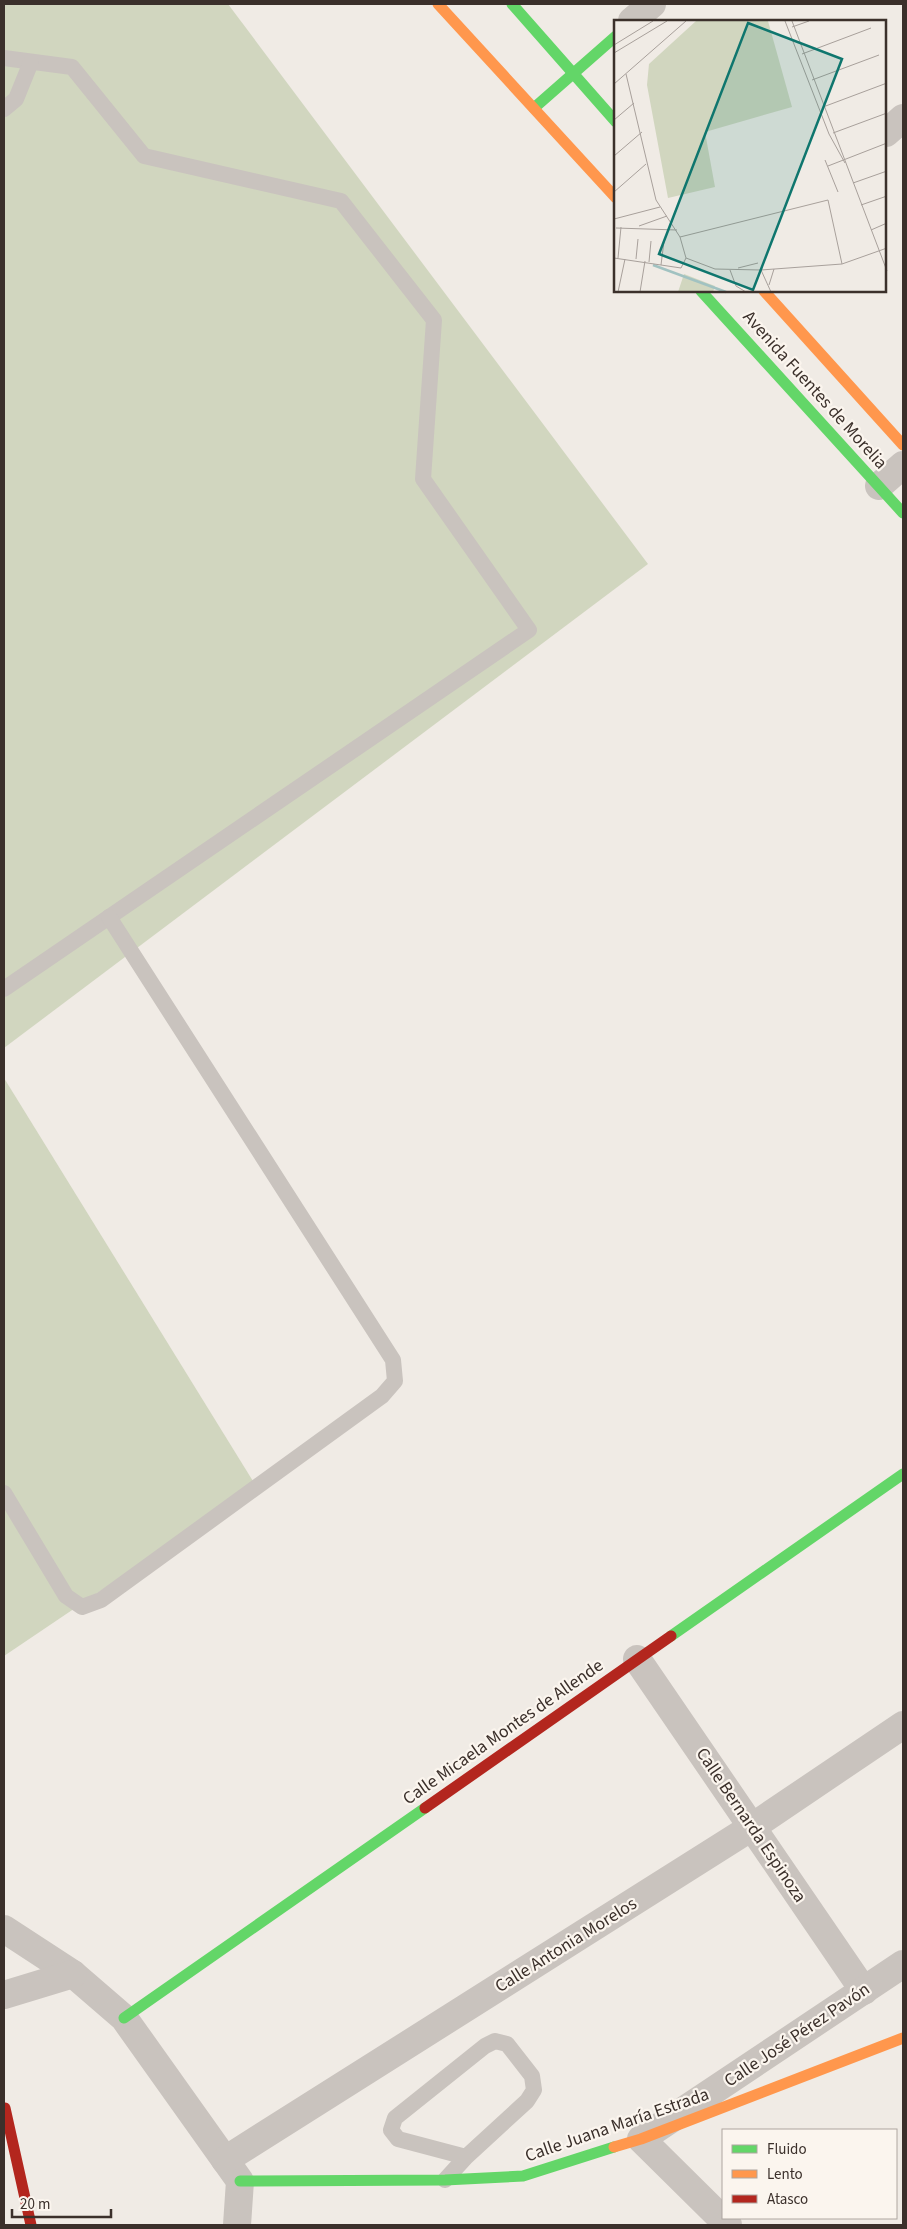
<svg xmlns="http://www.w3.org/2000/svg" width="907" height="2229" font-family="'Source Sans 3',sans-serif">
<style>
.green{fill:#d1d6bf}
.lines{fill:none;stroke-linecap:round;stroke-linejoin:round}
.lane{stroke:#c9c3be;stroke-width:16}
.street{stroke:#c9c3be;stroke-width:28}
.fast{stroke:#63d668;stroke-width:11}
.slow{stroke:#ff974d;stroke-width:11}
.jam{stroke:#b3261e;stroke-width:11}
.labels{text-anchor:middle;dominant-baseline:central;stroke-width:4.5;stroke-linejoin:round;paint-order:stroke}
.street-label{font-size:18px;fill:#3b302b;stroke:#fbf5ee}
.inset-river{fill:none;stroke:#a1c2c1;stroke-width:2.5}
.inset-road{fill:none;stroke:#a8a09b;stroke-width:1}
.view{fill:#0f766e;fill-opacity:0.15;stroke:#0f766e;stroke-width:2.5}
.inset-edge{fill:none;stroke:#3b302b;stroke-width:2.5}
</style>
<rect width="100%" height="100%" fill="#f0ebe5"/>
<g class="green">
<path d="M 4,4 L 228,4 L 648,564 L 4,1048 Z"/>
<path d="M 4,1078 L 256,1486 L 4,1656 Z"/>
</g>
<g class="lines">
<g class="lane">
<path d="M 4,58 L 72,67 L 144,156 L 341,201 L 434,320 L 423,479 L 529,630 L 4,989"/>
<path d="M 4,109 L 16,99 L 31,62"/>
<path d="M 4,1493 L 66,1596 L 82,1607 L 101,1600 L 382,1396 L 395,1381 L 393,1360 L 109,917"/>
<path d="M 445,2180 L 466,2157 L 527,2101 L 534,2090 L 532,2076 L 507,2044 L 495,2041 L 485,2046 L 395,2118 L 391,2130 L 398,2139 L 466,2157"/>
</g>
<g class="street">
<path d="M 632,21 L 652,4"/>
<path d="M 886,133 L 903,118"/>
<path d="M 879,486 L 903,465"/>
<path d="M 637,1659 L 864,1991"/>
<path d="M 4,1929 L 73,1974 L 124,2018 L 240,2181 L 237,2225"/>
<path d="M 4,1995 L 73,1974"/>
<path d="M 225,2160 L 752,1827 L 903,1725"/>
<path d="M 728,2225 L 641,2139 L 903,1964"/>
</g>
<g class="fast">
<path d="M 512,4 L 616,122"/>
<path d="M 534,108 L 616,36"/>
<path d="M 701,291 L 903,513"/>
<path d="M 671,1636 L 903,1474"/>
<path d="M 124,2018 L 425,1808"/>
<path d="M 240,2181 L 445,2180 L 523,2176 L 614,2147"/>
</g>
<g class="slow">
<path d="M 438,4 L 616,198"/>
<path d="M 764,291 L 903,445"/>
<path d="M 614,2147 L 641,2139 L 903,2038"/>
</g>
<g class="jam">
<path d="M 425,1808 L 671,1636"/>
<path d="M 5,2108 L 31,2225"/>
</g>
</g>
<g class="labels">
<g class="street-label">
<text transform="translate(815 390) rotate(48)">Avenida Fuentes de Morelia</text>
<text transform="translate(503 1732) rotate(-35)">Calle Micaela Montes de Allende</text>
<text transform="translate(751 1825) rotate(56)">Calle Bernarda Espinoza</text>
<text transform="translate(566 1945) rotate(-32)">Calle Antonia Morelos</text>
<text transform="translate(797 2035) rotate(-34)">Calle José Pérez Pavón</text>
<text transform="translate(617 2125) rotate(-19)">Calle Juana María Estrada</text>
</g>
</g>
<g transform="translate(614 20)">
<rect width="272" height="272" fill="#f0ebe5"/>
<path d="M 82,1 L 154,1 L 178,87 L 91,112 L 101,167 L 54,178 L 33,65 L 35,44 ZM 70,254 L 101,266 L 99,272 L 64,272 Z" fill="#d1d6bf"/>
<path class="inset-river" d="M 39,245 L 112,272"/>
<path class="inset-road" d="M 171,1 L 215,114 L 231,143M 178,1 L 273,251M 178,7 L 195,1M 0,25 L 39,1M 0,33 L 53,1M 188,34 L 257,8M 12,54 L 42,180 L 66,217 L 72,238M 198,60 L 265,35M 0,64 L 72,1M 209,87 L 273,63M 0,100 L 20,83M 219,113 L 273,93M 0,136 L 28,112M 211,140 L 224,172M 214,146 L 273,123M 239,163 L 273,151M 0,172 L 32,144M 247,185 L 273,176M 0,199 L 46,187M 25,206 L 53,196M 2,208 L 63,210M 257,210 L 273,203M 66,217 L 214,180 L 228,244M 0,238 L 67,248 L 72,238M 4,238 L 7,207M 72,238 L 101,249 L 147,250 L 228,244 L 273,228M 22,239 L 24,219M 35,242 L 37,221M 47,245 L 50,221M 124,248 L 144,243M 116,250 L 122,266 L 132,272M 147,250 L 157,272M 155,265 L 160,249M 4,272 L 11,239M 26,272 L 31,241"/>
<path class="view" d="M 134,3 L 228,39 L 139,270 L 45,234 Z"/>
<rect width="272" height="272" class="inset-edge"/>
</g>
<rect width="907" height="2229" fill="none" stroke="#3b302b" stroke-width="10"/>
<rect x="722" y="2129" width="175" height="90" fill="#fbf5ee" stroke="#aea6a0"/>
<rect x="732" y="2145" width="25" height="8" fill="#63d668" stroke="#aea6a0"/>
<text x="767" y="2154" font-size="15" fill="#3b302b">Fluido</text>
<rect x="732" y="2170" width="25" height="8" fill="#ff974d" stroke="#aea6a0"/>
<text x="767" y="2179" font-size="15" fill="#3b302b">Lento</text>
<rect x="732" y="2195" width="25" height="8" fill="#b3261e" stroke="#aea6a0"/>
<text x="767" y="2204" font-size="15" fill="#3b302b">Atasco</text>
<path d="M12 2209v8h99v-8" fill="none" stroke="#3b302b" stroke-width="2.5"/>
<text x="20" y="2209" font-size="15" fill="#3b302b" stroke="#fbf5ee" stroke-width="4" paint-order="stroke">20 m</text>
</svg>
